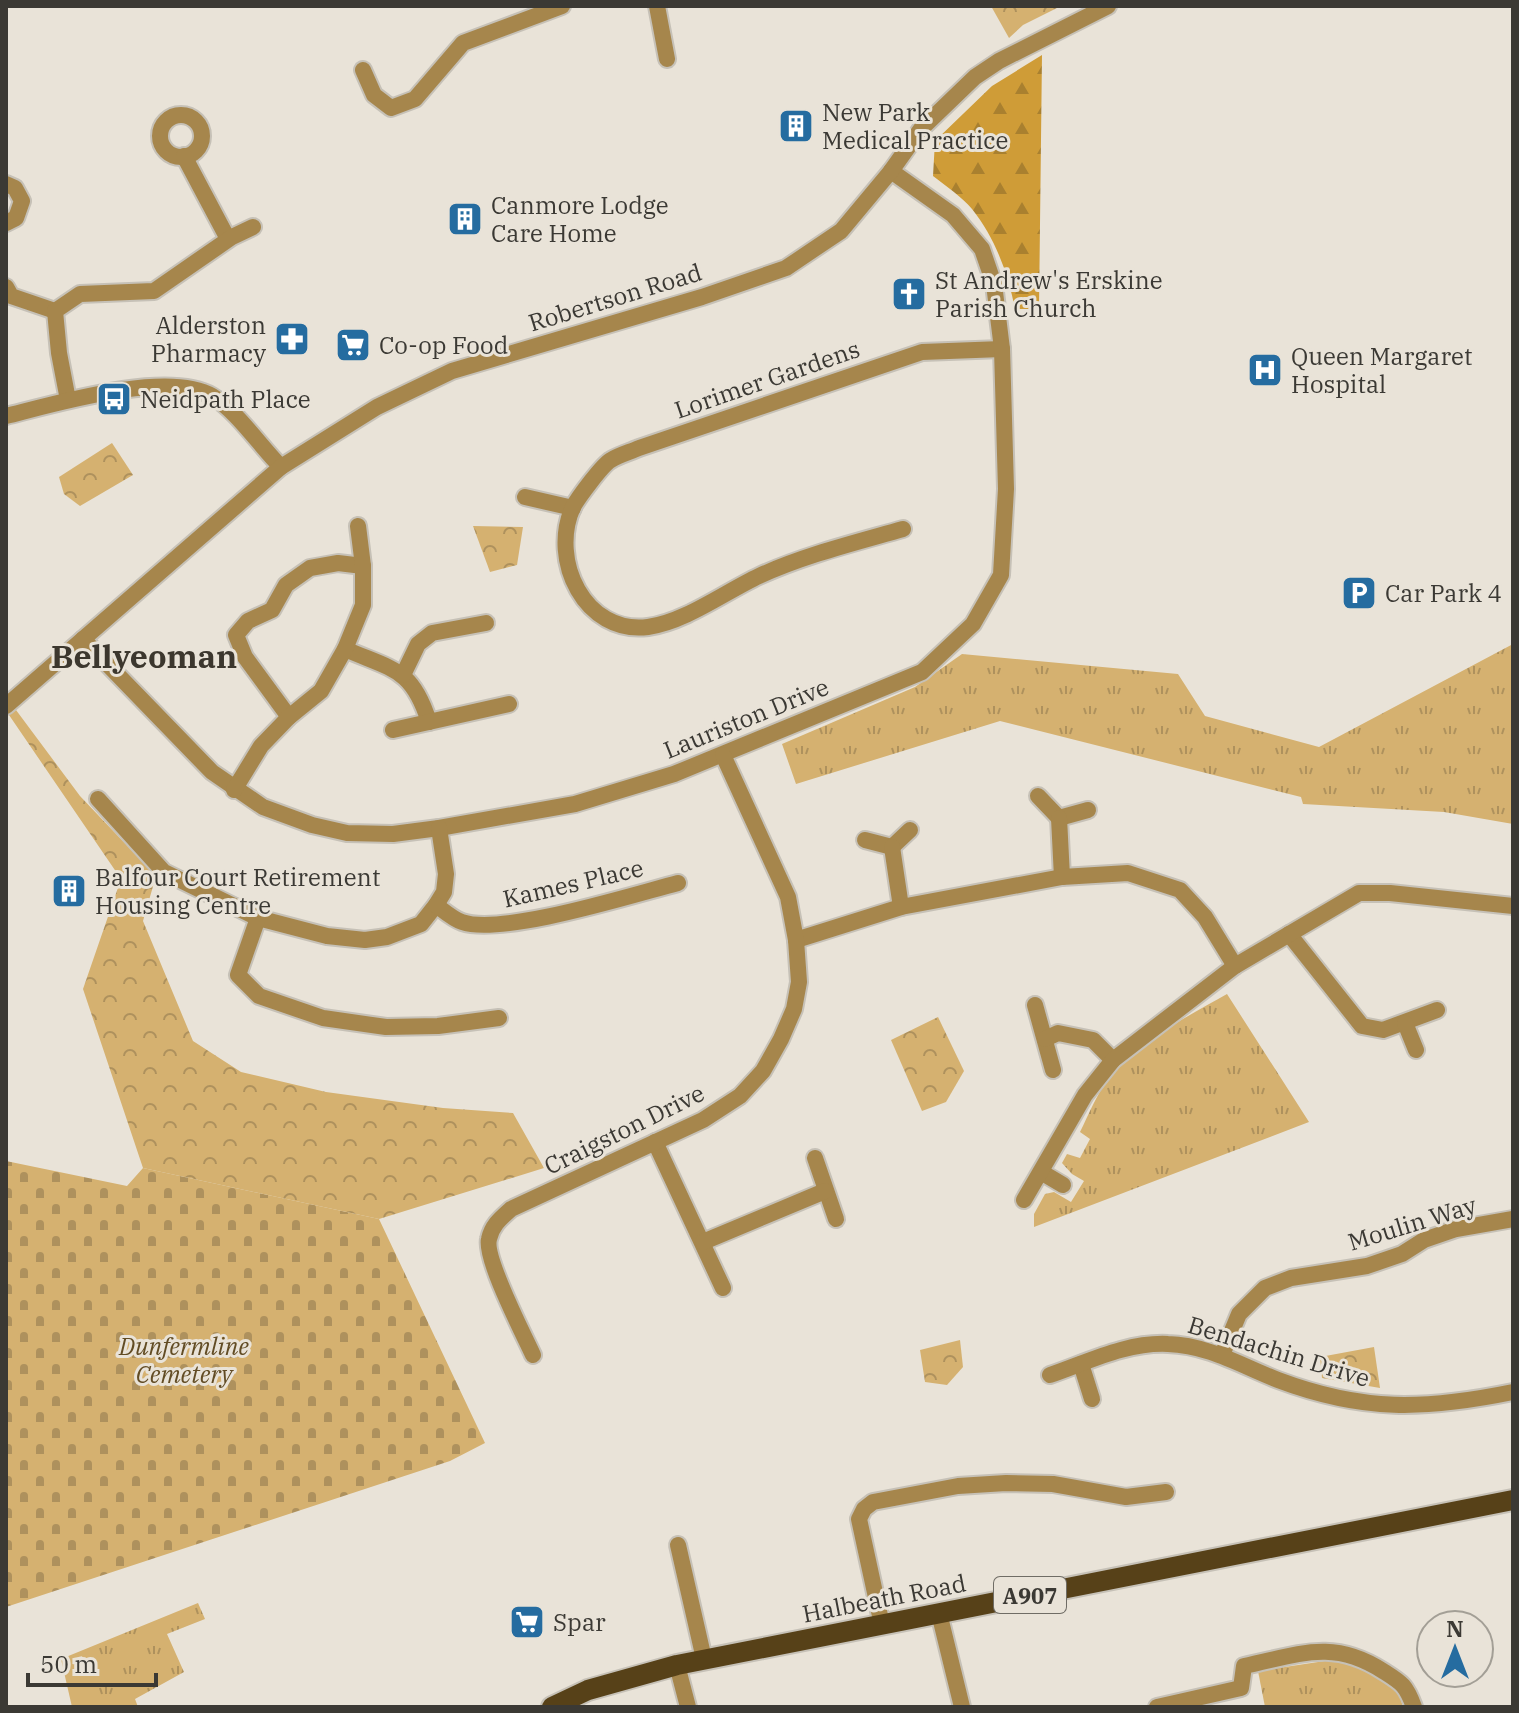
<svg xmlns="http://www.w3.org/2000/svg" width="1519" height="1713" font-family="'IBM Plex Serif',serif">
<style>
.grass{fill:url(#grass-tufts)}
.forest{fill:url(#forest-firs)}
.cemetery{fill:url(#cemetery-stones)}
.park{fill:url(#park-crowns)}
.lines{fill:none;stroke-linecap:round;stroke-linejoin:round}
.minor-casing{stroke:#c6c1b7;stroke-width:20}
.tertiary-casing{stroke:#c6c1b7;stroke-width:20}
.primary-casing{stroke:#c6c1b7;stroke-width:24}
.minor{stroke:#a6864c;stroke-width:16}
.tertiary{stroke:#a6864c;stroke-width:16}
.primary{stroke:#574118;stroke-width:20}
.labels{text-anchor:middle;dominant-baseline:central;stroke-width:6;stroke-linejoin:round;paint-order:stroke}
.shield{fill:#e9e3d8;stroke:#6f6c65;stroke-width:2}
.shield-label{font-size:22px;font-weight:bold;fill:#3b3934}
.poi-label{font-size:24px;fill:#3b3934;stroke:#e9e3d8;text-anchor:start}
.street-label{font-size:24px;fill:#3b3934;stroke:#e9e3d8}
.park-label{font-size:24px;font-style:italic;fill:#624c24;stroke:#e9e3d8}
.district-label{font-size:32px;font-weight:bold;fill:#3c372e;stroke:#e9e3d8}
</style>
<defs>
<pattern id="grass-tufts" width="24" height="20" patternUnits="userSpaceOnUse" patternTransform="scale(2)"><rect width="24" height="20" fill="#d5b170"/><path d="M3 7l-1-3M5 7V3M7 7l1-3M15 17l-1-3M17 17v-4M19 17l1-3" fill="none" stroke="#ae915d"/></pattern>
<pattern id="forest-firs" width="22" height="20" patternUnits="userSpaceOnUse" patternTransform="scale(2)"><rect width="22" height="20" fill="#cf9c37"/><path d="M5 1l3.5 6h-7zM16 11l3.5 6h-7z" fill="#a9802f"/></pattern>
<pattern id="cemetery-stones" width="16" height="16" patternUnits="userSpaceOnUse" patternTransform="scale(2)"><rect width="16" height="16" fill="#d5b170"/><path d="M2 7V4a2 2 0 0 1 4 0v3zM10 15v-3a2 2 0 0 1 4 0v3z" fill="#ae915d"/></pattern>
<pattern id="park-crowns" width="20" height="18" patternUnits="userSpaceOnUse" patternTransform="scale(2)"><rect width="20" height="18" fill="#d5b170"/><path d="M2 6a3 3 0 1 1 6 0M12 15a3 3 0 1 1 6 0" fill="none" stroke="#ae915d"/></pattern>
</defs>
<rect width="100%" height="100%" fill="#e9e3d8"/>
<g class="grass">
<path d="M 1513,644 L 1513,824 L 1444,812 L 1303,804 L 1301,797 L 1000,721 L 796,784 L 782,744 L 915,687 L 962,654 L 1178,674 L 1205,716 L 1319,747 Z"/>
<path d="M 1227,994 L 1309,1122 L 1034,1227 L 1034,1214 L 1045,1194 L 1054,1192 L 1071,1202 L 1084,1181 L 1072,1174 L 1062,1163 L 1067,1154 L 1080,1158 L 1090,1139 L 1080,1132 C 1089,1114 1097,1093 1110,1077 C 1135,1044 1191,1014 1227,994 Z"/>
<path d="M 198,1603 L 205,1619 L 167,1634 L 184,1672 L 135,1699 L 138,1707 L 72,1707 L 61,1659 Z"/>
<path d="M 1338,1659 C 1367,1665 1396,1676 1403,1707 L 1265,1707 L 1258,1671 Z"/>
</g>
<path class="forest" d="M 1042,55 L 1039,309 L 1015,309 C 1008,273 995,238 972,209 C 962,197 946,186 933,176 L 935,141 L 992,86 Z"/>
<path class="cemetery" d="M 6,1161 L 127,1186 L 143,1168 L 379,1219 L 485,1443 L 450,1461 L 6,1607 Z"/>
<g class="park">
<path d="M 991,6 L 1061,6 L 1023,25 L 1009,38 Z"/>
<path d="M 112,443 L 133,475 L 80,506 L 64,494 L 59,477 Z"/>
<path d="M 473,526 L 523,527 L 517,565 L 490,572 Z"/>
<path d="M 16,710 L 80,796 L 156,876 L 143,921 L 193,1041 L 241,1072 L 326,1092 L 443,1108 L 513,1113 L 544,1168 L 379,1219 L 143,1168 L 83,989 L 121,879 L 9,715 Z"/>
<path d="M 938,1017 L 964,1071 L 946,1102 L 922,1111 L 891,1040 Z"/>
<path d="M 960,1340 L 963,1367 L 947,1385 L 925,1382 L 920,1350 Z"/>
<path d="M 1374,1347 L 1380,1388 L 1322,1378 L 1320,1357 Z"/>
</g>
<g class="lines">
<g class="minor-casing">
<g id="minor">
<path d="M 657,6 L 667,59"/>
<path d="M 363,70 L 374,95 L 391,108 L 415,99 L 463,43 L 562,6"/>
<circle cx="181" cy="136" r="21"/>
<path d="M 184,156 L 228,239"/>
<path d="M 6,184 L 15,188 L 22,201 L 16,218 L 6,223"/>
<path d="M 6,287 L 11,296 L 55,311"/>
<path d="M 68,400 L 59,353 L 55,311 L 80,294 L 154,291 L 232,237 L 253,227"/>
<path d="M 6,416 C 54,404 168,370 212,396 C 237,411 260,446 281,467"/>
<path d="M 525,497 L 573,508"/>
<path d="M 903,529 C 854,543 805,555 759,576 C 725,592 685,622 648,627 C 585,635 549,560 573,507 C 578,498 602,465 611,460 C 619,455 630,452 639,448 L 922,352 L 1002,349"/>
<path d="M 83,639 L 212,772 L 263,807 L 312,825 L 347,833 L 393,834 L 439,828 L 575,804 L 674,774 L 922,672 L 973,624 L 1001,575 L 1006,489 L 1002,349 L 994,284 L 982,249 L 953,215 L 891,171"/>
<path d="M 345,649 C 393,670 412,668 429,722"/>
<path d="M 403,675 L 418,644 L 432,633 L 486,623"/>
<path d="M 289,717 L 245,657 L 236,635 L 248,621 L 272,610 L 286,585 L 310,568 L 338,563 L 363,566"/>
<path d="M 393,730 L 509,704"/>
<path d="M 234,790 L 261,746 L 289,717 L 321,691 L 345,649 L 363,605 L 363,566 L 358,526"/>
<path d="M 1038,796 L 1059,818 L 1088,810"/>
<path d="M 98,799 L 164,872 L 258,918 L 327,936 L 365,940 L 387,937 L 421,924 L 436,905 L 444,892 L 446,874 L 439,828"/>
<path d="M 1059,818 L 1062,877"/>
<path d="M 865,840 L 892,847 L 910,830"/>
<path d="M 892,847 L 901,907"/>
<path d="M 436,905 C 444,911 453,919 462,922 C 502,936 632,895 678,883"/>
<path d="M 258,918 L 238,975 L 259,996 L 323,1018 L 386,1027 L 438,1026 L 499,1018"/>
<path d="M 1289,934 L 1362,1026 L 1383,1030 L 1437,1010"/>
<path d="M 796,940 L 901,907 L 1062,877 L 1128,873 L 1180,890 L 1205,917 L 1235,966"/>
<path d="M 1035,1005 L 1053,1070"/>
<path d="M 1405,1023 L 1416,1050"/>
<path d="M 1045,1039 L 1058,1033 L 1093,1040 L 1113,1060"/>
<path d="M 655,1142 L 723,1288"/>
<path d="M 815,1158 L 836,1219"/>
<path d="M 1041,1172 L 1063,1185"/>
<path d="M 1024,1200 L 1085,1095 L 1113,1060 L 1235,966 L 1359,893 L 1390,893 L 1513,906"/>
<path d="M 703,1242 L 825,1191"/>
<path d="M 533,1355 C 523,1333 484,1258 489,1239 C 492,1225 501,1218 511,1209 L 703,1120 L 740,1096 L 763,1071 L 781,1039 L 794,1009 L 799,982 L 796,940 L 788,897 L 723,755"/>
<path d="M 1222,1355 L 1239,1314 L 1265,1288 L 1291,1278 L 1367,1266 L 1402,1254 L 1424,1240 L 1456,1229 L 1513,1219"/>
<path d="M 1081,1364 L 1092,1399"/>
<path d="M 1050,1375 C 1088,1362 1127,1342 1168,1344 C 1208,1345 1242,1366 1278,1380 C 1363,1412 1425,1410 1513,1392"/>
<path d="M 678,1545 L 704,1659"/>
<path d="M 939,1613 L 962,1707"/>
<path d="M 882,1625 L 859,1519 L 864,1509 L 873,1502 L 958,1486 L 1006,1483 L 1053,1484 L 1126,1497 L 1166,1492"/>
<path d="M 677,1665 L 688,1707"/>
<path d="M 1157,1707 L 1241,1688 L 1244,1666 C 1298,1655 1332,1638 1383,1671 C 1402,1683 1406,1685 1414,1707"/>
</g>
</g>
<g class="tertiary-casing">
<path id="tertiary" d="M 6,706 L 281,467 L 377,407 L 452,371 L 702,297 L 786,268 L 841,231 L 891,171 L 921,129 L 975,77 L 999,61 L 1108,6"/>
</g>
<g class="primary-casing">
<path id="primary" d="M 552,1707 L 588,1690 L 677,1665 L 1513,1500"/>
</g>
<use href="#minor" class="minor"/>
<use href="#tertiary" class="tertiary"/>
<use href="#primary" class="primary"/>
</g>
<defs>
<g id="building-square" transform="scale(1.8)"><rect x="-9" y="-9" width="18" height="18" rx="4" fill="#256ca0" stroke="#e9e3d8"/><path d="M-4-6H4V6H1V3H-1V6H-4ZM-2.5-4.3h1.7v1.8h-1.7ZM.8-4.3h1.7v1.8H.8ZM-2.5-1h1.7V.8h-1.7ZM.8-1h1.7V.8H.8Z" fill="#fff"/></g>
<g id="church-square" transform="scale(1.8)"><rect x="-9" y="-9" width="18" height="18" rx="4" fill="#256ca0" stroke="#e9e3d8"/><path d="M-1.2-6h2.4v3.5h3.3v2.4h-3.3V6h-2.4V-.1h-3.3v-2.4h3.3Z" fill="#fff"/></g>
<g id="pharmacy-square" transform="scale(1.8)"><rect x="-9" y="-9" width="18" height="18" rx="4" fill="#256ca0" stroke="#e9e3d8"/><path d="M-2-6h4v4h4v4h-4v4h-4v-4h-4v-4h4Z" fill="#fff"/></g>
<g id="supermarket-square" transform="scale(1.8)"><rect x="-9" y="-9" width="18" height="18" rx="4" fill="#256ca0" stroke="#e9e3d8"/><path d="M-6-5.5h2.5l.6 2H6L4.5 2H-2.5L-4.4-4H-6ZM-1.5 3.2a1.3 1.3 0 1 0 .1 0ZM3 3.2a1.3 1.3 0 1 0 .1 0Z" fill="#fff"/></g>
<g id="hospital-square" transform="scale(1.8)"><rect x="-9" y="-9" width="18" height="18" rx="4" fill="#256ca0" stroke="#e9e3d8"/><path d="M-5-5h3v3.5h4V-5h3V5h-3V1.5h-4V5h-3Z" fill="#fff"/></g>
<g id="bus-square" transform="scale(1.8)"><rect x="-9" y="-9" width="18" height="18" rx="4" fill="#256ca0" stroke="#e9e3d8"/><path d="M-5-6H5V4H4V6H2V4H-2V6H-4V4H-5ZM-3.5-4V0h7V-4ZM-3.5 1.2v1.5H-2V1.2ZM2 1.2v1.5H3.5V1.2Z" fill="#fff"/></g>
<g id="parking-square" transform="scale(1.8)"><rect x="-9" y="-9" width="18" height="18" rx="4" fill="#256ca0" stroke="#e9e3d8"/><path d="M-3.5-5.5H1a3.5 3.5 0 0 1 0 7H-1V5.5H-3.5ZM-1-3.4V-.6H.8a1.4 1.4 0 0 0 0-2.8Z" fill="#fff"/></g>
</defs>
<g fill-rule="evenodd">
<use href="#building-square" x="796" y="126"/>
<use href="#building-square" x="465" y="219"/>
<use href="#church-square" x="909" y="294"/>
<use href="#pharmacy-square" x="292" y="339"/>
<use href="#supermarket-square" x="353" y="345"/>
<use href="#hospital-square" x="1265" y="370"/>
<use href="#bus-square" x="114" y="399"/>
<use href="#parking-square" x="1359" y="593"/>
<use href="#building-square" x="69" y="891"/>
<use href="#supermarket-square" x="527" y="1622"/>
</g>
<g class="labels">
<rect class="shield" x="994" y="1577" width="72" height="36" rx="6"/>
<g class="shield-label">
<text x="1030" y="1595">A907</text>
</g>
<g class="poi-label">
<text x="822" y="112">New Park<tspan x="822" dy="28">Medical Practice</tspan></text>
<text x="491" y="205">Canmore Lodge<tspan x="491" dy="28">Care Home</tspan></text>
<text x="935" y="280">St Andrew's Erskine<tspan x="935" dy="28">Parish Church</tspan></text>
<text x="266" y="325" text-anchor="end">Alderston<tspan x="266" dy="28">Pharmacy</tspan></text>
<text x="379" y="345">Co-op Food</text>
<text x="1291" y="356">Queen Margaret<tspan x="1291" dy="28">Hospital</tspan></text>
<text x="140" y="399">Neidpath Place</text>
<text x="1385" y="593">Car Park 4</text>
<text x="95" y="877">Balfour Court Retirement<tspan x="95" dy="28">Housing Centre</tspan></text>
<text x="553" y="1622">Spar</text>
</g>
<g class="street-label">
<text transform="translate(615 297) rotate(-17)">Robertson Road</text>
<text transform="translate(767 379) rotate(-19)">Lorimer Gardens</text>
<text transform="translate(746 718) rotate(-22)">Lauriston Drive</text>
<text transform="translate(573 883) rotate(-13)">Kames Place</text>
<text transform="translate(624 1129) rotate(-26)">Craigston Drive</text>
<text transform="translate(1412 1223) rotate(-17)">Moulin Way</text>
<text transform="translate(1279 1351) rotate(17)">Bendachin Drive</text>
<text transform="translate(884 1598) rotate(-11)">Halbeath Road</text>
</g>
<g class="park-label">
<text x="184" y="1346">Dunfermline<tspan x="184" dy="28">Cemetery</tspan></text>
</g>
<g class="district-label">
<text x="144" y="656">Bellyeoman</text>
</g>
</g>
<rect width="1519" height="1713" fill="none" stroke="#3b3934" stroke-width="16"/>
<g transform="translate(1455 1649)"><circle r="38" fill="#e9e3d8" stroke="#a39f96" stroke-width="2"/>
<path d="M0-6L14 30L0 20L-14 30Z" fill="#256ca0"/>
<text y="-12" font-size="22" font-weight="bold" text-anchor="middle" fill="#3b3934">N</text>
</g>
<path d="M28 1673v12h128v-12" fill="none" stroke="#3b3934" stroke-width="4"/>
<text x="40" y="1673" font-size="24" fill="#3b3934" stroke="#e9e3d8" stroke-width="6" paint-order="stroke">50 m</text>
</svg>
